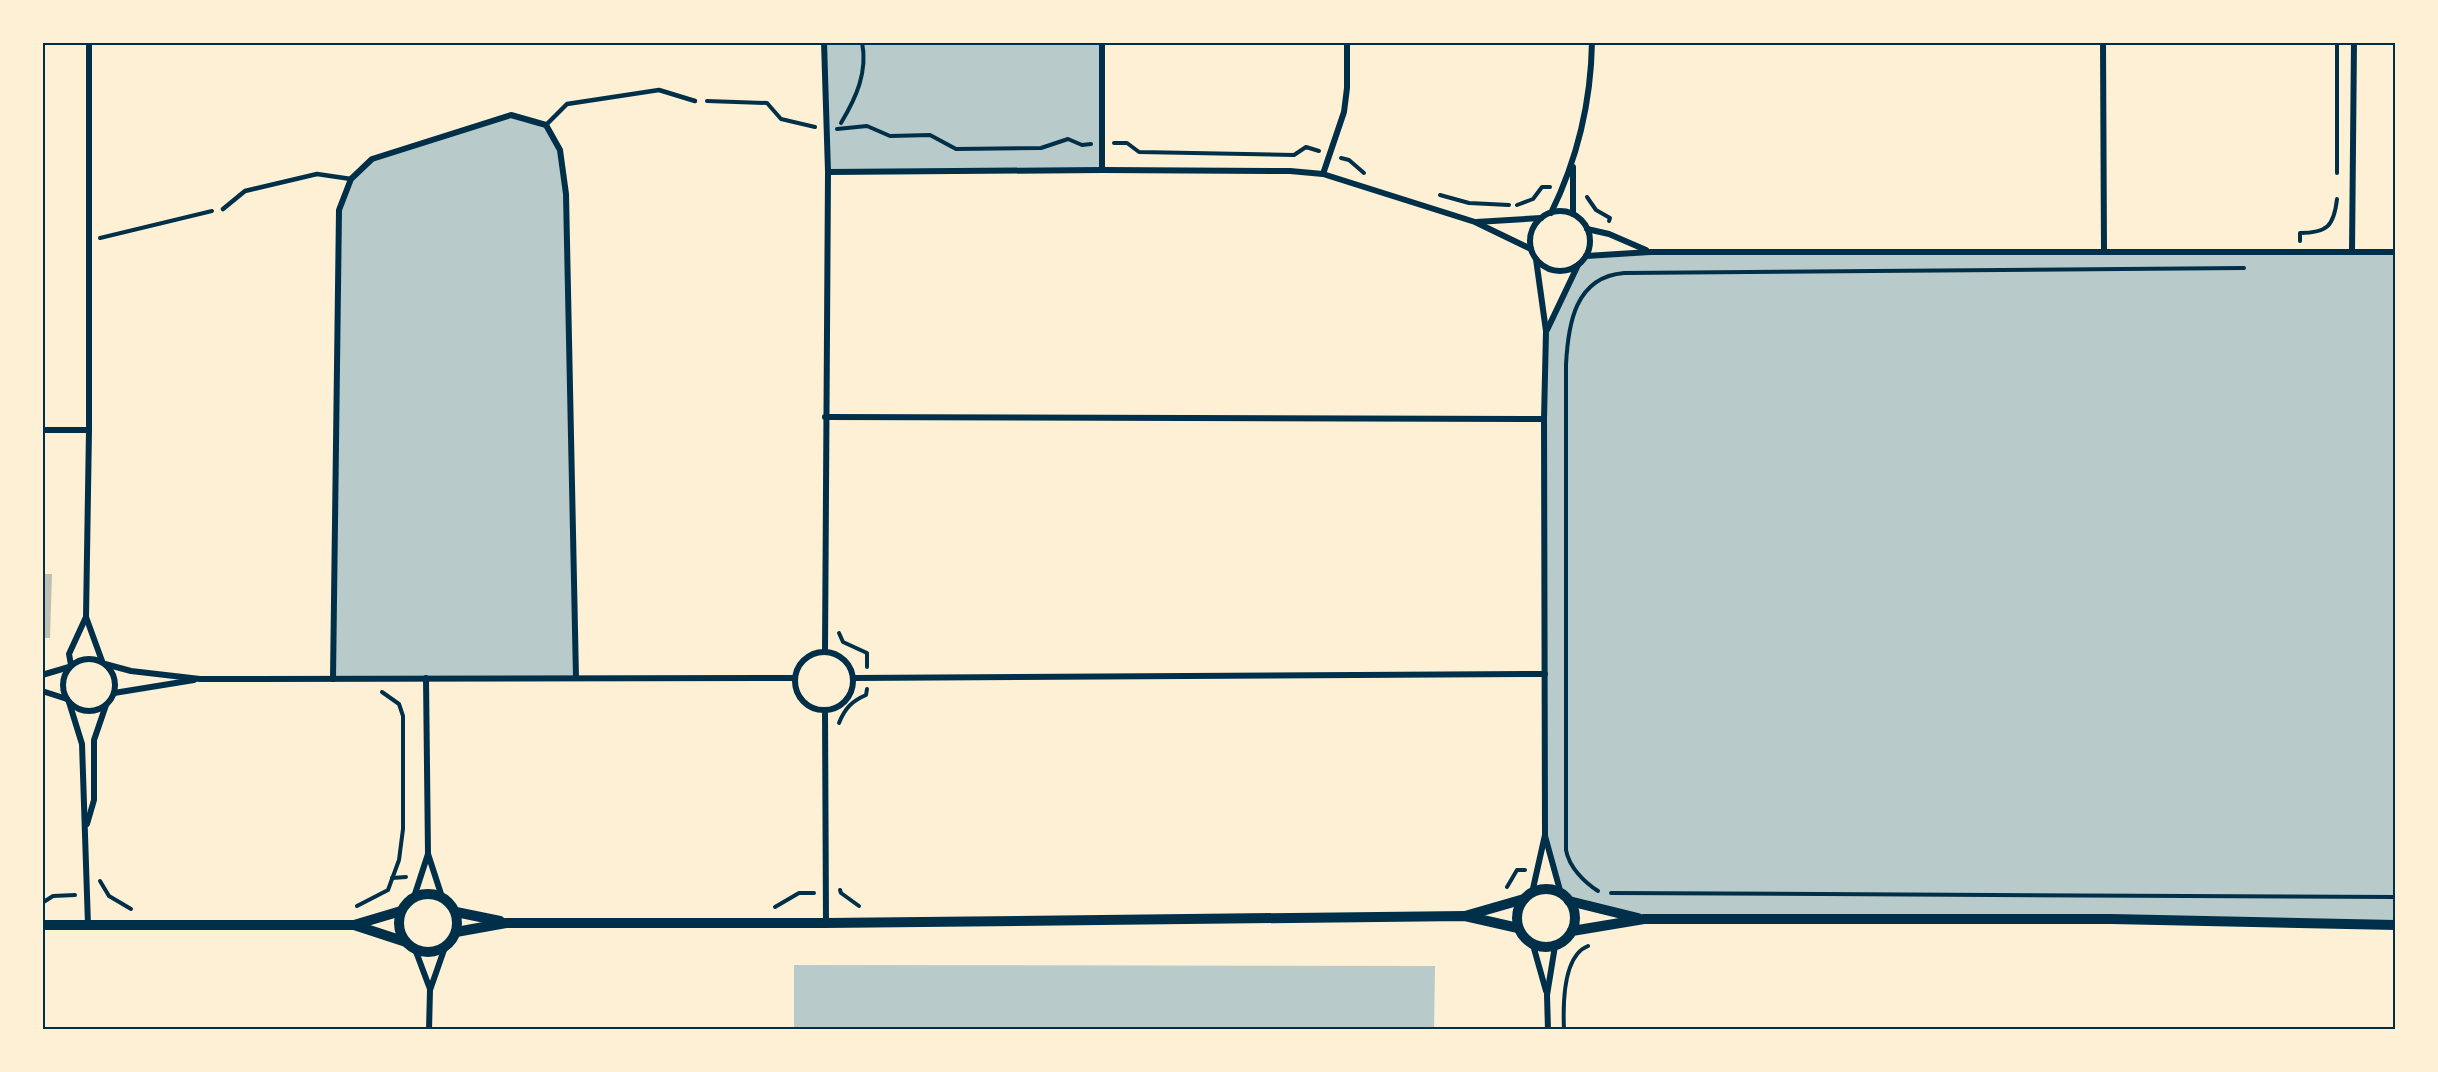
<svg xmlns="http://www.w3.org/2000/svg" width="2438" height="1072" font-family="Manrope,sans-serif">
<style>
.green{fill:#b9caca}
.building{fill:#bec0b2}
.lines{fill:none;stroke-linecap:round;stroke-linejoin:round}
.path{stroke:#003049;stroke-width:4}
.service{stroke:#003049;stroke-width:4.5}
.minor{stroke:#003049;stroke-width:6}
.tertiary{stroke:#003049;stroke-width:10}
.neatline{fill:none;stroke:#003049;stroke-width:2}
</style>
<rect width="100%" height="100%" fill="#fdf0d5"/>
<g class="green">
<path d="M 824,42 L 1102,42 L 1102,170 L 828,172 Z"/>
<path d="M 511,115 L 546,125 L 560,150 L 566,194 L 576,678 L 333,679 L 339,210 L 351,179 L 372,159 Z"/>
<path d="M 1650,252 L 2396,252 L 2396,925 L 1644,919 L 1569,901 L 1561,894 L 1545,835 L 1546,331 L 1578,265 L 1586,256 Z"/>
<path d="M 794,965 L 1435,966 L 1434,1030 L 794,1030 Z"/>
</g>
<path class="building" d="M 42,574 L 52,574 L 50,638 L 42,638 Z"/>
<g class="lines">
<g class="path">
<path d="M 2337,42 L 2337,173"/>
<path d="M 707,101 L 767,103 L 781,119 L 815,127"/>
<path d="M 841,123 C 856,98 868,72 862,42"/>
<path d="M 837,129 L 867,126 L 890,136 L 930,135 L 956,149 L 1041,148 L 1068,139 L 1082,145 L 1091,144"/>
<path d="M 1114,143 L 1127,143 L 1139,152 L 1294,155 L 1306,147 L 1319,151"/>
<path d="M 1341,158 L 1349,160 L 1364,173"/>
<path d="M 1440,195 L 1469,203 L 1509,205"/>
<path d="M 1587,197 L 1596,210 L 1610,218 L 1609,221"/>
<path d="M 1517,205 L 1533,199 L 1542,187 L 1550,187"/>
<path d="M 100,238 L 212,211"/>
<path d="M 2300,241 L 2300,233 C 2327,233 2334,226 2337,199"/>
<path d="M 839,633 L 843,642 L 867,653 L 867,667"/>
<path d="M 839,723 C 845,708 852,701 866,695 L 867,689"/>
<path d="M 392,878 L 406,877"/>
<path d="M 100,881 L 109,896 L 131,909"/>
<path d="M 1507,887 L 1517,870 L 1525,870"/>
<path d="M 840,890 L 841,893 L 859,906"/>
<path d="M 1598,891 C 1584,882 1569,867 1566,850 L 1566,365 C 1568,324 1575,277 1624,273 L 2244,268"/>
<path d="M 1611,893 L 2396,897"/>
<path d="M 42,903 L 53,896 L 75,895"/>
<path d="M 357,906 L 388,890 L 399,860 L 403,829 L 403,716 L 399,704 L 382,692"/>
<path d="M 775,907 L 799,893 L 814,893"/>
<path d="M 1564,1030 C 1563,1007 1562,956 1588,946"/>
</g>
<g class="service">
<path d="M 546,125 L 567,104 L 659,90 L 695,101"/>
<path d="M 223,209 L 245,191 L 317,174 L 351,179"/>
</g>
<g class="minor">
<path d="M 89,42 L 89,430 L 86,617 L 102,661"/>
<path d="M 824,42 L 828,172 L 825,652"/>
<path d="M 1102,42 L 1102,170"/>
<path d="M 2103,42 L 2104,252"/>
<path d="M 828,172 L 1102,170 L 1290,171 L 1323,174 L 1475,222 L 1531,249"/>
<path d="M 1323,174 L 1344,112 L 1347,88 L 1347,42"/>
<circle cx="1560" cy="241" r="30"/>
<path d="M 1551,213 C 1577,160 1591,101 1592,42"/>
<path d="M 1573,214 L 1573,167"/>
<path d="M 1476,222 L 1541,218"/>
<path d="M 1587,229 L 1609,234 L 1646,250"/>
<path d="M 2352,252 L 2354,42"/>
<path d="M 1586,256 L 1650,252 L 2396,252"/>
<path d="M 1547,330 L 1578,265"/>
<path d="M 825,417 L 1544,419"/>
<path d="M 42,430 L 89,430"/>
<circle cx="824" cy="681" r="29"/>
<circle cx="89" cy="685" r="26"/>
<path d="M 105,664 L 131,671 L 200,679 L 795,678"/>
<path d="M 71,665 L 69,654 L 86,617"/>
<path d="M 42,675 L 69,667"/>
<path d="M 426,678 L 428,854 L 442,897"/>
<path d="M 853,678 L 1545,674"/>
<path d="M 333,679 L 339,210 L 351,179 L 372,159 L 511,115 L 546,125 L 560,150 L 566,194 L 576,678"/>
<path d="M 42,691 L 67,699"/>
<path d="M 114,693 L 194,680"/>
<path d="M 69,702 L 82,744 L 88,925"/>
<path d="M 825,710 L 826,923"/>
<path d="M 87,824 L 94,800 L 94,740 L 106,705"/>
<path d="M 1545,836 L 1561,894"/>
<path d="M 1532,893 L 1545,835 L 1544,419 L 1546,331 L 1536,259"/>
<path d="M 414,897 L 428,854"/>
<path d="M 1533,945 L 1546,991"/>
<path d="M 415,949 L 430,989"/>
<path d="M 429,1030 L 430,990 L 445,947"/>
<path d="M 1548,1030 L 1547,995 L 1555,946"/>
</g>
<g class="tertiary">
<circle cx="1546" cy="918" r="29"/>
<circle cx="428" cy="923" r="29"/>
<path d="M 1569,901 L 1638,918"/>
<path d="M 456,912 L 500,921"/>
<path d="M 1465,916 L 1524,899"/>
<path d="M 42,925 L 354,925 L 401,911"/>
<path d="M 354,925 L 406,942"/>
<path d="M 1572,931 L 1644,919 L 2111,919 L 2396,925"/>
<path d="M 456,932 L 506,923 L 826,923 L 1465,916 L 1518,928"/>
</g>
</g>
<rect width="2438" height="1072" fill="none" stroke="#fdf0d5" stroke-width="87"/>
<rect x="44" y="44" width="2350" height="984" class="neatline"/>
</svg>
